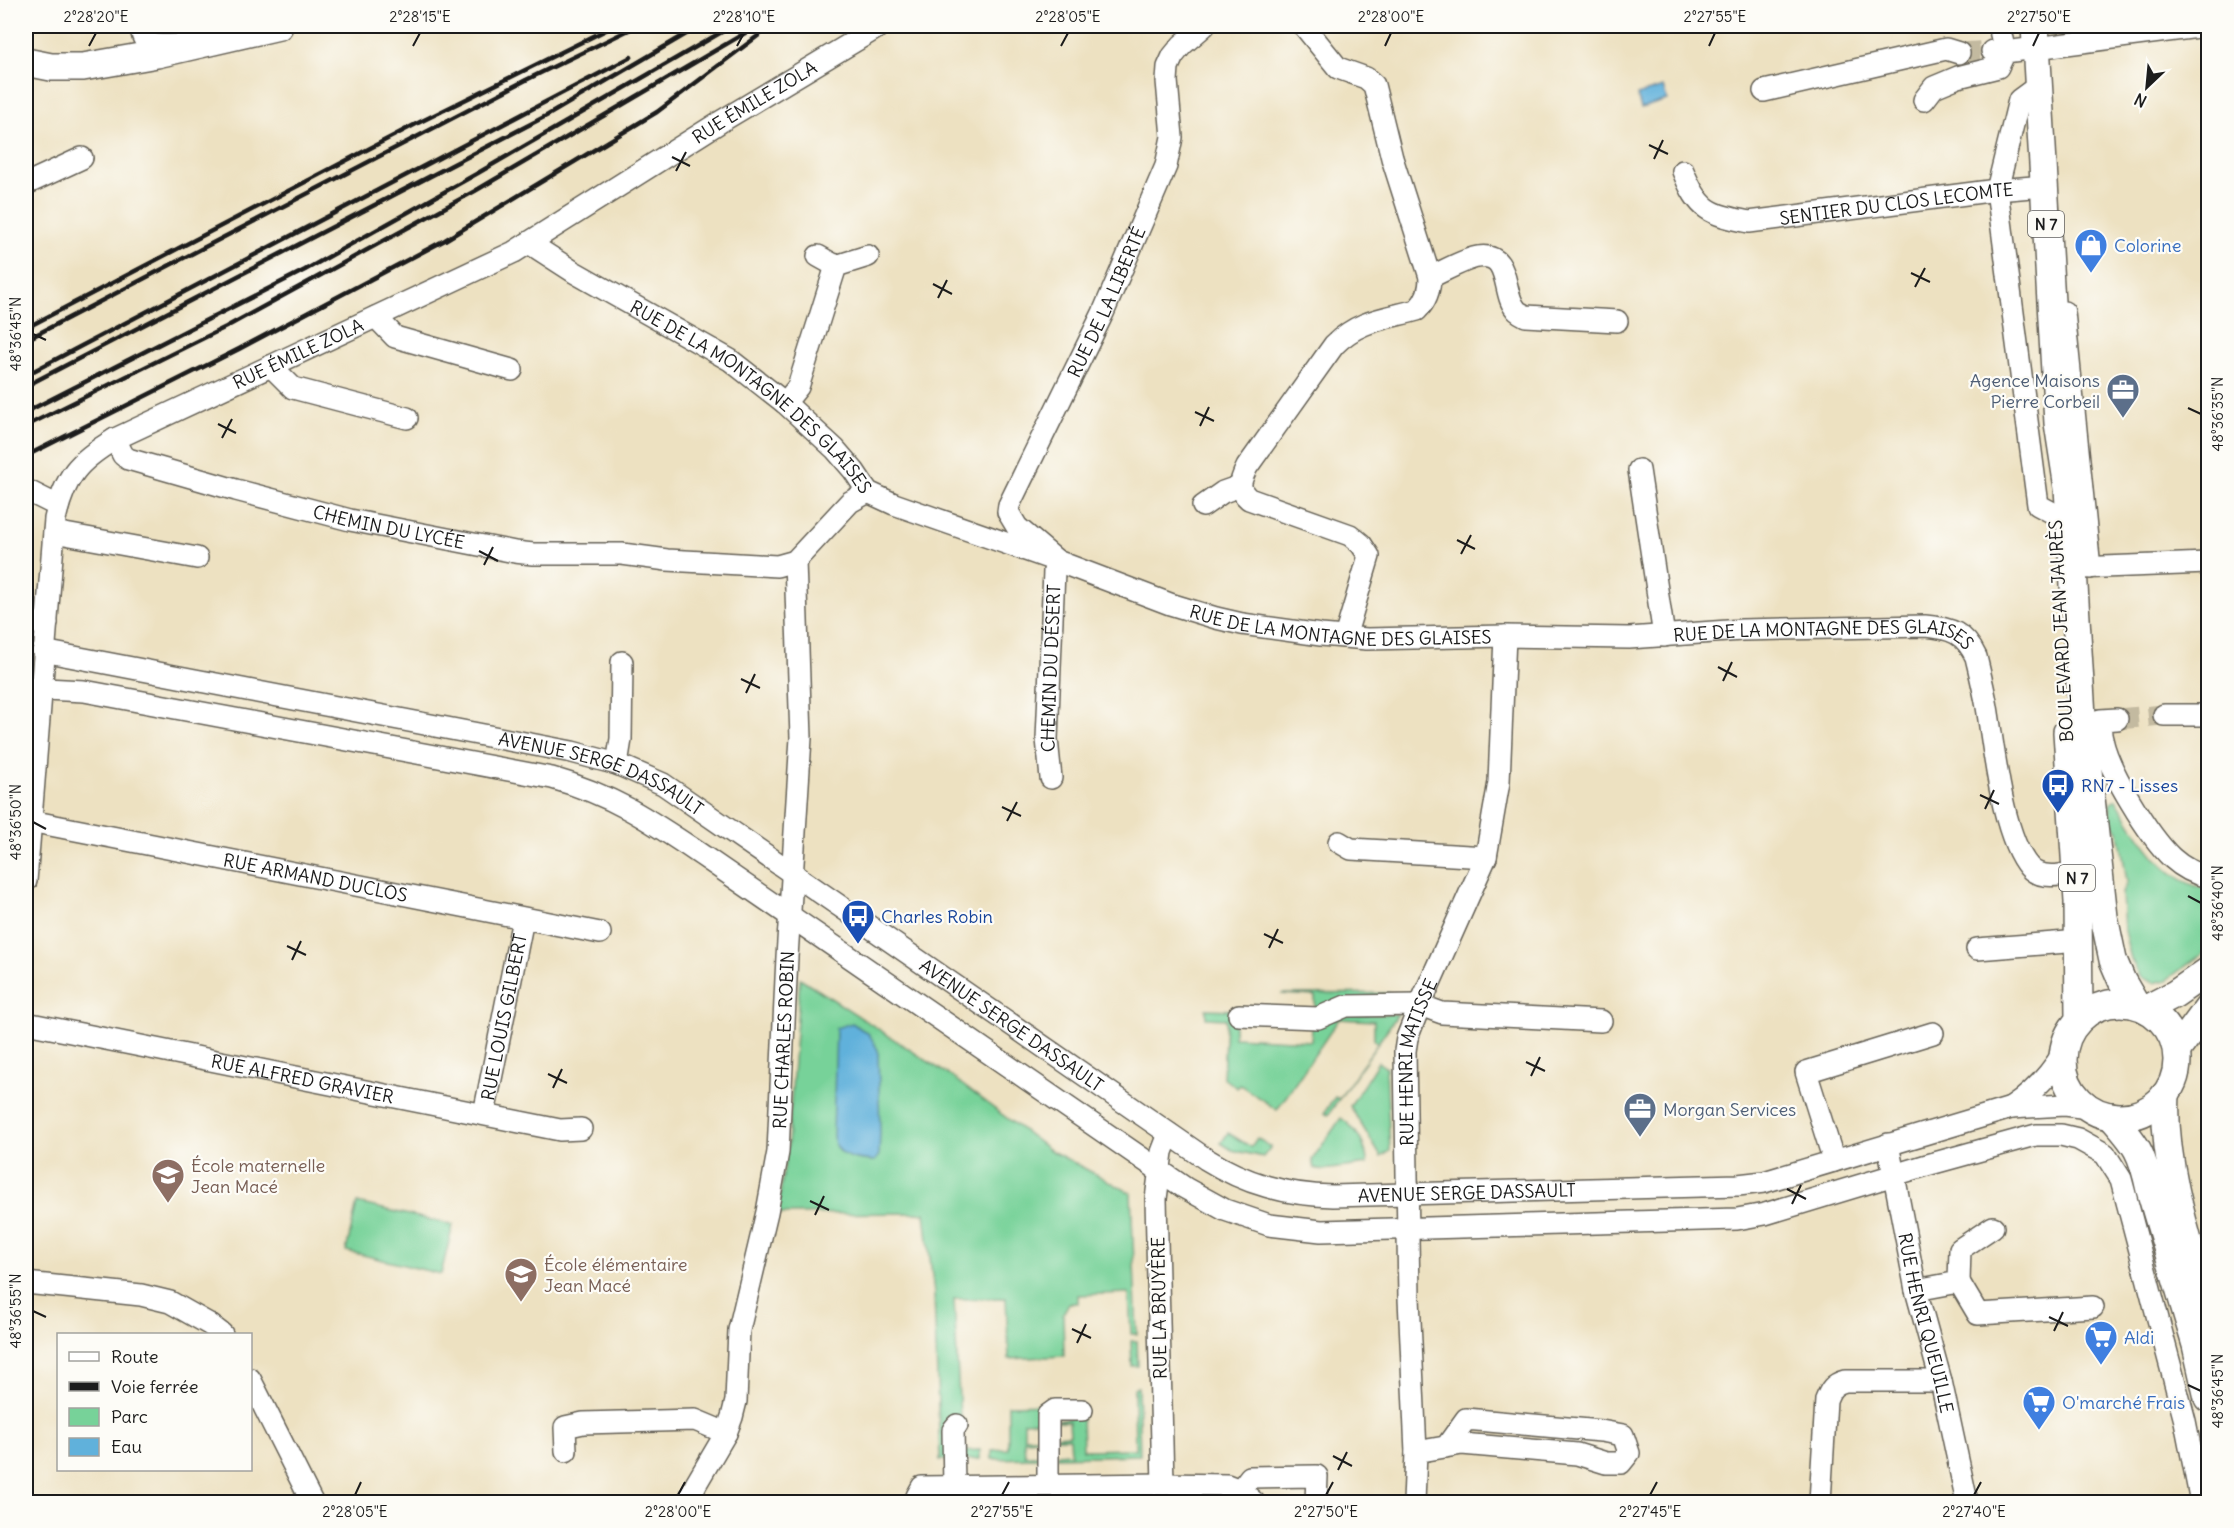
<svg xmlns="http://www.w3.org/2000/svg" width="2234" height="1528" font-family="Delius,sans-serif">
<style>
.green{fill:#77d299;stroke:#4a775a;stroke-width:1.5}
.water{fill:#60b1db;stroke:#3e667c;stroke-width:1.5}
.lines{fill:none;stroke-linecap:round;stroke-linejoin:round}
.minor-tunnel{stroke:#c3baa0;stroke-width:21;stroke-dasharray:21 10;stroke-linecap:butt}
.minor-casing{stroke:#656156;stroke-width:24}
.major-casing{stroke:#656156;stroke-width:30}
.minor{stroke:#fff;stroke-width:21}
.major{stroke:#fff;stroke-width:27}
.rail{stroke:#1c1c1c;stroke-width:4.5}
.ticks{fill:none;stroke:#1c1c1c;stroke-width:2}
.labels{text-anchor:middle;dominant-baseline:central;stroke-width:4.5;stroke-linejoin:round;paint-order:stroke}
.shield{fill:#fdfcf7;stroke:#605f5e;stroke-width:1.5}
.shield-label{font-size:16px;font-weight:bold;fill:#1c1c1c}
.street-label{font-size:18px;fill:#1c1c1c;stroke:#fdfcf7}
.shop-label{font-size:18px;fill:#366cbe;stroke:#fdfcf7;text-anchor:start}
.service-label{font-size:18px;fill:#4e5e75;stroke:#fdfcf7;text-anchor:end}
.transit-label{font-size:18px;fill:#164399;stroke:#fdfcf7;text-anchor:start}
.education-label{font-size:18px;fill:#785e54;stroke:#fdfcf7;text-anchor:start}
.neatline{fill:none;stroke:#1c1c1c;stroke-width:2}
.ticks-label{font-size:15px;text-anchor:middle;fill:#1c1c1c}
</style>
<rect width="100%" height="100%" fill="#fdfcf7"/>
<filter id="ink" filterUnits="userSpaceOnUse"><feTurbulence type="fractalNoise" baseFrequency=".0167" numOctaves="2"/><feDisplacementMap in="SourceGraphic" scale="12" xChannelSelector="R" yChannelSelector="G"/><feConvolveMatrix kernelMatrix="1 2 1 2 8 2 1 2 1" color-interpolation-filters="sRGB"/></filter>
<filter id="wash" filterUnits="userSpaceOnUse"><feTurbulence type="fractalNoise" baseFrequency=".008" numOctaves="4" result="noise"/><feDisplacementMap in="SourceGraphic" scale="24" xChannelSelector="R" yChannelSelector="G"/><feGaussianBlur stdDeviation="1.35" result="paint"/><feColorMatrix in="noise" values="0 0 0 0 0 0 0 0 0 0 0 0 0 0 0 0 0 1.4 0 .05"/><feComposite in="paint" operator="in"/></filter>
<g filter="url(#wash)">
<rect width="100%" height="100%" fill="#ede1c1"/>
<g class="green">
<path d="M 2116,799 C 2138,835 2163,882 2208,889 L 2208,950 L 2166,980 L 2154,983 L 2141,977 L 2131,959 L 2124,931 L 2122,893 L 2127,882 L 2119,833 L 2111,821 L 2110,803 Z"/>
<path d="M 800,978 L 952,1077 L 1048,1149 L 1131,1193 L 1137,1334 L 1131,1334 L 1129,1293 L 1078,1295 L 1078,1303 L 1069,1303 L 1063,1314 L 1064,1356 L 1009,1359 L 1006,1298 L 954,1299 L 960,1418 L 949,1460 L 940,1460 L 934,1294 L 925,1213 L 777,1214 L 788,1143 Z"/>
<path d="M 1409,993 L 1407,997 L 1315,1009 L 1315,996 L 1281,994 Z"/>
<path d="M 1206,1009 L 1234,1010 L 1234,1037 L 1311,1041 L 1312,1027 L 1342,1015 L 1398,1014 L 1328,1115 L 1324,1113 L 1335,1097 L 1339,1099 L 1378,1043 L 1374,1040 L 1374,1021 L 1339,1019 L 1277,1110 L 1240,1085 L 1237,1088 L 1223,1078 L 1226,1019 L 1206,1018 Z"/>
<path d="M 1378,1062 L 1386,1068 L 1390,1151 L 1381,1157 L 1350,1106 Z"/>
<path d="M 1341,1118 C 1356,1128 1367,1146 1367,1164 L 1323,1170 L 1314,1168 L 1312,1160 Z"/>
<path d="M 1228,1133 L 1251,1147 L 1257,1138 L 1271,1147 L 1263,1157 L 1232,1150 L 1221,1143 Z"/>
<path d="M 357,1203 L 453,1225 L 441,1274 L 346,1251 Z"/>
<path d="M 1131,1341 L 1137,1341 L 1138,1366 L 1132,1366 Z"/>
<path d="M 1138,1387 L 1140,1455 L 1057,1457 L 1057,1454 L 1071,1453 L 1070,1438 L 1056,1438 L 1056,1436 L 1070,1435 L 1069,1421 L 1053,1421 L 1082,1415 L 1083,1450 L 1135,1449 L 1134,1396 L 1134,1388 Z"/>
<path d="M 1051,1404 L 1040,1421 L 1024,1422 L 1024,1437 L 1038,1437 L 1038,1439 L 1024,1440 L 1025,1455 L 1039,1455 L 1039,1458 L 992,1459 L 992,1450 L 1008,1449 L 1008,1405 Z"/>
<path d="M 980,1450 L 980,1459 L 959,1460 L 961,1451 Z"/>
</g>
<g class="water">
<path d="M 1663,87 L 1667,100 L 1641,108 L 1637,95 Z"/>
<path d="M 852,1023 L 869,1034 L 878,1050 L 880,1133 L 879,1155 L 875,1161 C 855,1160 837,1158 833,1137 L 836,1028 Z"/>
</g>
</g>
<g filter="url(#ink)">
<g class="lines">
<g class="minor-tunnel">
<path d="M 1959,53 L 1991,51"/>
<path d="M 2117,719 L 2164,715"/>
</g>
<g class="minor-casing">
<g id="minor">
<path d="M 142,26 C 139,47 159,46 175,45"/>
<path d="M 1304,26 L 1338,68 L 1366,78 L 1374,85 L 1392,158 L 1430,277 C 1430,290 1427,300 1417,310 C 1384,319 1359,320 1334,345 L 1247,467 C 1240,481 1237,489 1249,499 L 1350,535 L 1361,544 L 1369,556 L 1345,637"/>
<path d="M 1992,51 L 2005,52 L 1999,26"/>
<path d="M 2038,86 L 2019,100 L 1997,190 L 2038,505 L 2055,514"/>
<path d="M 1764,91 L 1946,49 L 1959,53"/>
<path d="M 1924,100 L 1934,87 L 1958,77 L 1998,67 L 2005,52 L 2206,26"/>
<path id="s1" d="M 1683,171 C 1699,211 1709,214 1749,222 L 1997,190 L 2044,186"/>
<path d="M 26,184 L 82,158"/>
<path id="s2" d="M 529,243 L 574,272 L 730,360 L 785,403 L 835,449 L 854,471 L 868,492 L 894,504 L 1057,561 L 1170,604 L 1216,618 L 1242,624 L 1321,635 L 1367,639 L 1505,636 L 1629,638 L 1742,630 L 1925,626 C 1951,628 1965,633 1976,657 C 1980,674 1984,690 1987,707 C 1994,748 2002,836 2029,867 C 2040,880 2062,875 2076,872"/>
<path d="M 818,256 L 836,266"/>
<path d="M 1430,277 C 1442,272 1467,258 1478,257 C 1511,252 1502,292 1515,308 C 1517,312 1522,314 1526,316 L 1617,321"/>
<path d="M 2064,312 L 2090,568"/>
<path d="M 376,317 L 395,337 L 512,370"/>
<path d="M 271,366 L 293,388 L 407,418"/>
<path d="M 785,403 L 798,387 L 836,266 L 868,256"/>
<path id="s3" d="M 115,439 L 123,455 L 128,459 L 236,490 L 350,520 L 515,552 L 533,554 L 622,554 L 667,560 L 777,566 L 795,561 L 850,502 L 868,492"/>
<path d="M 1639,470 L 1664,636"/>
<path d="M 26,490 L 58,506"/>
<path d="M 1203,506 L 1223,492 L 1240,486"/>
<path d="M 54,532 L 197,558"/>
<path d="M 2077,568 L 2208,563"/>
<path d="M 26,623 L 47,623"/>
<path id="s4" d="M 43,651 L 572,752 L 617,764 L 663,784 L 1206,1159 C 1246,1184 1286,1195 1333,1196 L 1738,1185 L 1764,1182 L 2011,1108 L 2065,1105 L 2089,1108"/>
<path d="M 26,688 L 84,691 L 552,778 C 613,795 651,821 703,856 L 1185,1188 L 1225,1210 L 1269,1225 L 1321,1231 L 1737,1219 L 1765,1214 L 1927,1165 L 2036,1135 L 2061,1135 L 2078,1139 L 2105,1154 L 2121,1179 L 2185,1421 L 2201,1502"/>
<path d="M 2164,715 L 2208,715"/>
<path d="M 2117,719 L 2100,720 C 2101,726 2100,733 2102,739 C 2108,770 2149,836 2172,858 C 2182,867 2195,874 2208,877"/>
<path d="M 617,764 L 621,739 L 622,662"/>
<path id="s5" d="M 1051,778 L 1047,739 L 1054,571 L 1057,561 L 1017,527 L 1008,512 L 1009,505 L 1103,313 L 1166,166 L 1172,137 L 1167,81 L 1168,67 L 1173,56 L 1182,45 L 1204,26"/>
<path id="s6" d="M 30,821 L 600,933"/>
<path d="M 1339,842 L 1351,849 L 1486,857"/>
<path id="s7" d="M 26,881 L 55,519 C 65,476 78,461 115,439 L 514,252 L 720,122 L 880,26"/>
<path d="M 1977,949 L 2080,941"/>
<path d="M 1239,1015 L 1318,1018 L 1346,1006 L 1420,1005 L 1442,1013 L 1601,1021"/>
<path id="s8" d="M 26,1023 L 560,1130 L 581,1129"/>
<path d="M 2011,1108 C 2033,1093 2049,1076 2063,1053"/>
<path id="s9" d="M 484,1114 L 523,919"/>
<path id="s10" d="M 1888,1144 L 1916,1290 L 1941,1381 L 1967,1502"/>
<path d="M 1834,1161 L 1806,1072 L 1933,1033"/>
<path d="M 1959,1282 L 1978,1314 L 2093,1307"/>
<path d="M 26,1283 L 141,1295 L 170,1302 L 209,1324 L 222,1334"/>
<path d="M 1916,1290 L 1959,1282 L 1960,1249 L 1993,1227"/>
<path d="M 250,1379 L 312,1502"/>
<path d="M 566,1451 L 565,1427 L 583,1423 L 695,1420 L 726,1433"/>
<path d="M 1416,1452 L 1462,1444 L 1577,1454 L 1606,1463 L 1621,1463 L 1629,1453 L 1623,1435 L 1601,1431 L 1466,1419 L 1446,1447"/>
<path d="M 1163,1484 L 1156,1199 L 1162,1152 L 1169,1134"/>
<path d="M 1048,1485 L 1048,1415 L 1055,1410 L 1082,1410"/>
<path d="M 954,1487 L 953,1430 L 957,1425"/>
<path d="M 1240,1490 L 1250,1477 L 1317,1476 L 1316,1502"/>
<path id="s11" d="M 688,1502 L 696,1484 L 726,1433 L 732,1417 L 736,1401 L 739,1330 L 767,1212 L 778,1152 L 787,957 L 801,738 L 795,561"/>
<path d="M 917,1502 L 917,1496 L 922,1487 L 1163,1484 L 1227,1485 L 1240,1490 L 1254,1502"/>
<path id="s12" d="M 1414,1502 L 1416,1452 L 1409,1298 L 1405,1051 L 1407,1038 L 1420,1005 L 1486,857 L 1499,782 L 1505,636"/>
<path d="M 1820,1502 L 1826,1400 C 1830,1390 1833,1384 1845,1381 L 1941,1381"/>
</g>
</g>
<g class="major-casing">
<g id="major">
<path d="M 2035,26 L 2058,423 L 2068,488 L 2082,716 L 2104,917 L 2113,960 L 2122,981 L 2136,1005"/>
<path d="M 26,62 L 51,67 L 83,67 L 157,54 L 279,26"/>
<path d="M 2067,732 L 2078,902 L 2079,1019"/>
<circle cx="2120" cy="1060" r="57"/>
<path d="M 2146,1009 L 2175,994 L 2208,971"/>
<path d="M 2177,1050 L 2208,1008"/>
<path d="M 2166,1094 C 2162,1164 2189,1244 2208,1311"/>
<path d="M 2111,1116 C 2137,1145 2142,1152 2150,1190 L 2196,1345 L 2208,1398"/>
</g>
</g>
<use href="#minor" class="minor"/>
<use href="#major" class="major"/>
<g class="rail">
<path d="M 26,328 L 418,123 L 614,26"/>
<path d="M 26,340 L 526,80 L 637,26"/>
<path d="M 26,375 L 631,57"/>
<path d="M 26,386 L 548,115 L 700,26"/>
<path d="M 26,412 L 305,270 L 478,173 L 732,26"/>
<path d="M 26,426 L 226,327 L 475,191 L 757,26"/>
<path d="M 26,456 L 239,349 L 445,240 L 657,112 L 771,26"/>
</g>
</g>
</g>
<path class="ticks" d="M 89,46 L 96,33M 413,46 L 420,33M 737,46 L 744,33M 1061,46 L 1068,33M 1385,46 L 1391,33M 1709,46 L 1715,33M 2033,46 L 2039,33M 1649,145 L 1668,154M 672,157 L 690,166M 1654,159 L 1663,140M 676,171 L 686,152M 1911,273 L 1930,282M 933,284 L 952,294M 1915,287 L 1925,268M 938,298 L 947,280M 33,334 L 46,340M 2188,408 L 2201,414M 1195,412 L 1214,421M 218,424 L 236,433M 1200,426 L 1209,407M 222,438 L 232,419M 1457,540 L 1475,549M 479,551 L 498,561M 1461,554 L 1471,535M 484,565 L 493,547M 1718,667 L 1737,677M 741,679 L 760,688M 1723,681 L 1732,662M 746,693 L 755,674M 1980,795 L 1999,804M 1002,807 L 1021,816M 1985,809 L 1994,790M 1007,821 L 1017,802M 33,822 L 46,829M 2188,896 L 2201,903M 1264,934 L 1283,943M 287,946 L 306,955M 1269,948 L 1278,929M 292,960 L 301,941M 1526,1062 L 1545,1071M 548,1074 L 567,1083M 1531,1076 L 1540,1057M 553,1088 L 562,1069M 1787,1189 L 1806,1199M 810,1201 L 829,1210M 1792,1204 L 1801,1185M 815,1215 L 824,1196M 33,1311 L 46,1317M 2049,1317 L 2068,1326M 1072,1329 L 1091,1338M 2054,1331 L 2063,1312M 1077,1343 L 1086,1324M 2188,1385 L 2201,1391M 1333,1456 L 1352,1466M 1338,1470 L 1347,1452M 355,1495 L 361,1482M 678,1495 L 685,1482M 1002,1495 L 1009,1482M 1326,1495 L 1333,1482M 1650,1495 L 1657,1482M 1974,1495 L 1981,1482"/>
<defs>
<g id="shop-pin" transform="scale(1.725)"><path d="M0 17L-7.5 6A9.5 9.5 0 1 1 7.5 6Z" fill="#3f7fe0" stroke="#fdfcf7"/><path d="M-5-2.5h2.3a2.7 3.5 0 0 1 5.4 0H5L5.5 6h-11ZM-1.5-2.5h3a1.5 2.3 0 0 0-3 0Z" fill="#fff"/></g>
<g id="office-pin" transform="scale(1.725)"><path d="M0 17L-7.5 6A9.5 9.5 0 1 1 7.5 6Z" fill="#5c6f8a" stroke="#fdfcf7"/><path d="M-6-3h4V-5.5h4V-3h4V5H-6ZM-1-4.5V-3h2v-1.5ZM-6 0V1H6V0Z" fill="#fff"/></g>
<g id="bus-pin" transform="scale(1.725)"><path d="M0 17L-7.5 6A9.5 9.5 0 1 1 7.5 6Z" fill="#1a4fb4" stroke="#fdfcf7"/><path d="M-5-6H5V4H4V6H2V4H-2V6H-4V4H-5ZM-3.5-4V0h7V-4ZM-3.5 1.2v1.5H-2V1.2ZM2 1.2v1.5H3.5V1.2Z" fill="#fff"/></g>
<g id="school-pin" transform="scale(1.725)"><path d="M0 17L-7.5 6A9.5 9.5 0 1 1 7.5 6Z" fill="#8d6e63" stroke="#fdfcf7"/><path d="M0-5L7-2L0 1L-7-2ZM-4 1L0 2.5L4 1V4Q0 6-4 4Z" fill="#fff"/></g>
<g id="supermarket-pin" transform="scale(1.725)"><path d="M0 17L-7.5 6A9.5 9.5 0 1 1 7.5 6Z" fill="#3f7fe0" stroke="#fdfcf7"/><path d="M-6-5.5h2.5l.6 2H6L4.5 2H-2.5L-4.4-4H-6ZM-1.5 3.2a1.3 1.3 0 1 0 .1 0ZM3 3.2a1.3 1.3 0 1 0 .1 0Z" fill="#fff"/></g>
</defs>
<g fill-rule="evenodd">
<use href="#shop-pin" x="2091" y="245"/>
<use href="#office-pin" x="2123" y="390"/>
<use href="#bus-pin" x="2058" y="785"/>
<use href="#bus-pin" x="858" y="916"/>
<use href="#office-pin" x="1640" y="1109"/>
<use href="#school-pin" x="168" y="1175"/>
<use href="#school-pin" x="521" y="1274"/>
<use href="#supermarket-pin" x="2101" y="1337"/>
<use href="#supermarket-pin" x="2039" y="1402"/>
</g>
<g class="labels">
<g class="shield">
<rect x="2028" y="211" width="36" height="26" rx="4.5"/>
<rect x="2059" y="865" width="36" height="26" rx="4.5"/>
</g>
<g class="shield-label">
<text x="2046" y="224">N 7</text>
<text x="2077" y="878">N 7</text>
</g>
<g class="street-label">
<text stroke="none"><textPath href="#s7" startOffset="1191">RUE ÉMILE ZOLA</textPath></text>
<text stroke="none"><textPath href="#s1" startOffset="238">SENTIER DU CLOS LECOMTE</textPath></text>
<text stroke="none"><textPath href="#s5" startOffset="520">RUE DE LA LIBERTÉ</textPath></text>
<text stroke="none"><textPath href="#s7" startOffset="669">RUE ÉMILE ZOLA</textPath></text>
<text stroke="none"><textPath href="#s2" startOffset="272">RUE DE LA MONTAGNE DES GLAISES</textPath></text>
<text stroke="none"><textPath href="#s3" startOffset="294">CHEMIN DU LYCÉE</textPath></text>
<text stroke="none"><textPath href="#s2" startOffset="920">RUE DE LA MONTAGNE DES GLAISES</textPath></text>
<text transform="translate(2061 631) rotate(-93)">BOULEVARD JEAN JAURÈS</text>
<text stroke="none"><textPath href="#s2" startOffset="1406">RUE DE LA MONTAGNE DES GLAISES</textPath></text>
<text stroke="none"><textPath href="#s5" startOffset="110">CHEMIN DU DÉSERT</textPath></text>
<text stroke="none"><textPath href="#s4" startOffset="573">AVENUE SERGE DASSAULT</textPath></text>
<text stroke="none"><textPath href="#s6" startOffset="291">RUE ARMAND DUCLOS</textPath></text>
<text stroke="none"><textPath href="#s9" startOffset="99">RUE LOUIS GILBERT</textPath></text>
<text stroke="none"><textPath href="#s4" startOffset="1059">AVENUE SERGE DASSAULT</textPath></text>
<text stroke="none"><textPath href="#s11" startOffset="478">RUE CHARLES ROBIN</textPath></text>
<text stroke="none"><textPath href="#s12" startOffset="442">RUE HENRI MATISSE</textPath></text>
<text stroke="none"><textPath href="#s8" startOffset="282">RUE ALFRED GRAVIER</textPath></text>
<text stroke="none"><textPath href="#s4" startOffset="1563">AVENUE SERGE DASSAULT</textPath></text>
<text transform="translate(1159 1308) rotate(-91)">RUE LA BRUYÈRE</text>
<text stroke="none"><textPath href="#s10" startOffset="183">RUE HENRI QUEUILLE</textPath></text>
</g>
<g class="shop-label">
<text x="2114" y="245">Colorine</text>
<text x="2124" y="1337">Aldi</text>
<text x="2062" y="1402">O'marché Frais</text>
</g>
<g class="service-label">
<text x="2100" y="380">Agence Maisons<tspan x="2100" dy="21">Pierre Corbeil</tspan></text>
<text x="1663" y="1109" text-anchor="start">Morgan Services</text>
</g>
<g class="transit-label">
<text x="2081" y="785">RN7 - Lisses</text>
<text x="881" y="916">Charles Robin</text>
</g>
<g class="education-label">
<text x="191" y="1165">École maternelle<tspan x="191" dy="21">Jean Macé</tspan></text>
<text x="544" y="1264">École élémentaire<tspan x="544" dy="21">Jean Macé</tspan></text>
</g>
</g>
<rect width="2234" height="1528" fill="none" stroke="#fdfcf7" stroke-width="66"/>
<rect x="57" y="1333" width="195" height="138" fill="#fdfcf7" stroke="#a3a29f" stroke-width="1.5"/>
<rect x="69" y="1352" width="30" height="9" fill="#ffffff" stroke="#a3a29f" stroke-width="1.5"/>
<text x="111" y="1363" font-size="18" fill="#1c1c1c">Route</text>
<rect x="69" y="1382" width="30" height="9" fill="#1c1c1c" stroke="#a3a29f" stroke-width="1.5"/>
<text x="111" y="1393" font-size="18" fill="#1c1c1c">Voie ferrée</text>
<rect x="69" y="1408" width="30" height="18" fill="#77d299" stroke="#a3a29f" stroke-width="1.5"/>
<text x="111" y="1423" font-size="18" fill="#1c1c1c">Parc</text>
<rect x="69" y="1438" width="30" height="18" fill="#60b1db" stroke="#a3a29f" stroke-width="1.5"/>
<text x="111" y="1453" font-size="18" fill="#1c1c1c">Eau</text>
<g transform="translate(2147 87) rotate(206)" stroke="#fdfcf7" stroke-width="4.5" paint-order="stroke">
<path d="M0-4.5L10 22L0 15L-10 22Z" fill="#1c1c1c"/>
<text y="-9" font-size="16" font-weight="bold" text-anchor="middle" fill="#1c1c1c">N</text>
</g>
<rect x="33" y="33" width="2168" height="1462" class="neatline"/>
<g class="ticks-label">
<text x="96" y="22">2°28'20"E</text>
<text x="420" y="22">2°28'15"E</text>
<text x="744" y="22">2°28'10"E</text>
<text x="1068" y="22">2°28'05"E</text>
<text x="1391" y="22">2°28'00"E</text>
<text x="1715" y="22">2°27'55"E</text>
<text x="2039" y="22">2°27'50"E</text>
<text transform="translate(16 334) rotate(-90)" y="5">48°36'45"N</text>
<text transform="translate(2218 414) rotate(-90)" y="5">48°36'35"N</text>
<text transform="translate(16 822) rotate(-90)" y="5">48°36'50"N</text>
<text transform="translate(2218 903) rotate(-90)" y="5">48°36'40"N</text>
<text transform="translate(16 1311) rotate(-90)" y="5">48°36'55"N</text>
<text transform="translate(2218 1391) rotate(-90)" y="5">48°36'45"N</text>
<text x="355" y="1517">2°28'05"E</text>
<text x="678" y="1517">2°28'00"E</text>
<text x="1002" y="1517">2°27'55"E</text>
<text x="1326" y="1517">2°27'50"E</text>
<text x="1650" y="1517">2°27'45"E</text>
<text x="1974" y="1517">2°27'40"E</text>
</g>
</svg>
